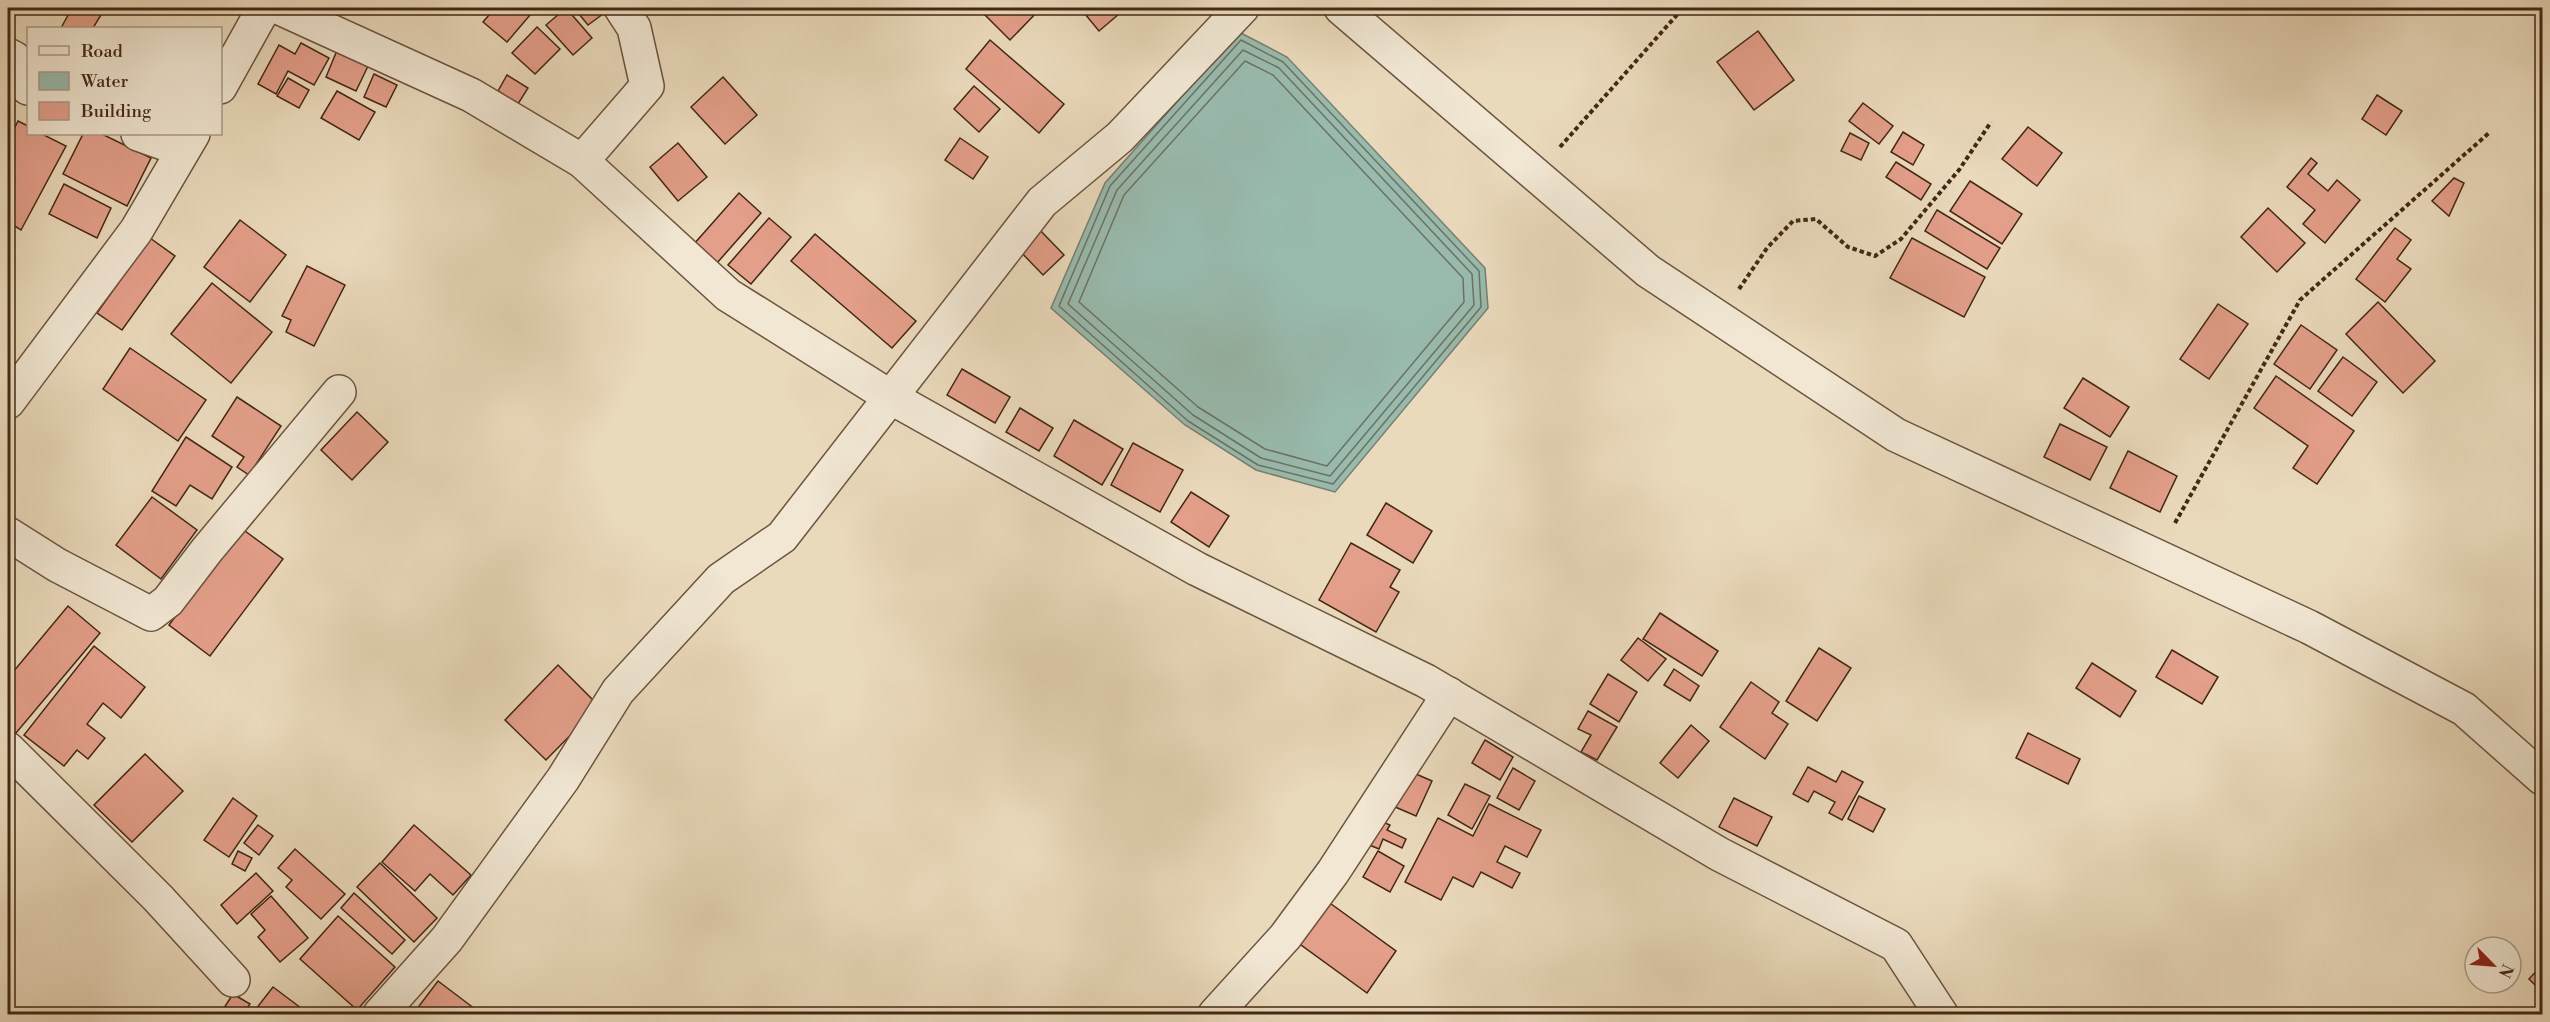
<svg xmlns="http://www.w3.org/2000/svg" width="2550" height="1022" font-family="'Libre Bodoni',serif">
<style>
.water{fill:#98bbae;stroke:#768070;stroke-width:1.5}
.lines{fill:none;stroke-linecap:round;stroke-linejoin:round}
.shore{stroke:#6d7261;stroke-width:1.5}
.building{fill:#e49f8a;stroke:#422814;stroke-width:1.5}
.minor-casing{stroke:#6c543e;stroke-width:36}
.path{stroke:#422814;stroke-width:4;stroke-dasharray:4.5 3;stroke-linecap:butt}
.minor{stroke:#f1e7d3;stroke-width:33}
</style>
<rect width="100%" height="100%" fill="#eadabc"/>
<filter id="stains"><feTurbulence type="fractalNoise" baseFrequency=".00333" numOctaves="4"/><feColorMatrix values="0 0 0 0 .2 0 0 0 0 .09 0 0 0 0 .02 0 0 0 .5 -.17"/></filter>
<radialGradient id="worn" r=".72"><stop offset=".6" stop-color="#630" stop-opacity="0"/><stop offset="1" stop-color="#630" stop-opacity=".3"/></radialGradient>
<path class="water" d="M 1239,32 L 1287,57 L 1485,268 L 1488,308 L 1335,492 L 1256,470 L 1185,425 L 1051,308 L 1105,183 Z"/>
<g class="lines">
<g class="shore">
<path d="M 1241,40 L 1283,62 L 1479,271 L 1481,307 L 1333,484 L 1258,465 L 1188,421 L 1059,306 L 1110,186 Z"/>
<path d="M 1243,50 L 1279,68 L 1472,274 L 1474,305 L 1330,476 L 1261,458 L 1193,415 L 1068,304 L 1117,190 Z"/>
<path d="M 1245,61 L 1273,75 L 1463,278 L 1464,302 L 1327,466 L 1265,449 L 1198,407 L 1079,302 L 1124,195 Z"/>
</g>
</g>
<g class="building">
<path d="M 72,8 L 100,8 L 104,10 L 93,28 L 61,28 Z"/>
<path d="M 495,8 L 536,8 L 507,42 L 483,22 Z"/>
<path d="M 566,8 L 592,38 L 573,55 L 546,25 Z"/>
<path d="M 574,8 L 604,8 L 607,11 L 588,25 Z"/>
<path d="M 978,8 L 1038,8 L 1040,9 L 1010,40 Z"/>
<path d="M 1080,8 L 1126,8 L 1099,31 Z"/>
<path d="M 537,27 L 560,49 L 535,74 L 512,53 Z"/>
<path d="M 1758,31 L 1794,80 L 1754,110 L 1717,62 Z"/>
<path d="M 990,40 L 1064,104 L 1039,133 L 966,69 Z"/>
<path d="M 301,43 L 329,58 L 314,85 L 288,71 L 276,94 L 258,84 L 279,45 L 295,54 Z"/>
<path d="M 338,48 L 370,62 L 356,91 L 326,77 Z"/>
<path d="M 374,74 L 397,85 L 386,107 L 364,97 Z"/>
<path d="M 507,75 L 528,88 L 518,104 L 498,91 Z"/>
<path d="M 723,77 L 757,115 L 725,144 L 691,107 Z"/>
<path d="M 288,78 L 309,90 L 299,108 L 277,96 Z"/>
<path d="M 974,86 L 1000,109 L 979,132 L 954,109 Z"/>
<path d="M 337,91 L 375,112 L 359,140 L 321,118 Z"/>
<path d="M 2377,95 L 2402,111 L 2386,135 L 2362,119 Z"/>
<path d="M 1863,103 L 1893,126 L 1879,144 L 1849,121 Z"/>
<path d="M 18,121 L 28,126 L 28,134 L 42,134 L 66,146 L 21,230 L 8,222 L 8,141 Z"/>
<path d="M 2028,127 L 2062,153 L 2037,186 L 2002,159 Z"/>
<path d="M 1903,132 L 1924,145 L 1913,165 L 1891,152 Z"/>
<path d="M 1850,133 L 1869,143 L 1861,160 L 1841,151 Z"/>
<path d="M 83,134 L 102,134 L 151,158 L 127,206 L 63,174 Z"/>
<path d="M 960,138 L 988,157 L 973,179 L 945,160 Z"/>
<path d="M 678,143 L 707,177 L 678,201 L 650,167 Z"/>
<path d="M 2311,158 L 2317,163 L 2308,174 L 2328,191 L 2337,180 L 2360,200 L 2325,243 L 2303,224 L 2315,210 L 2287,187 Z"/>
<path d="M 1896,162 L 1931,184 L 1921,200 L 1886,177 Z"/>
<path d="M 2454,178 L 2464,183 L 2449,216 L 2432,201 Z"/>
<path d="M 1970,181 L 2022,214 L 2002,244 L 1950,211 Z"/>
<path d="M 64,184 L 111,208 L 97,238 L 49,214 Z"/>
<path d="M 739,193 L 761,213 L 717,263 L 694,244 Z"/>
<path d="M 2268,208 L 2305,243 L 2277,272 L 2241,237 Z"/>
<path d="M 1937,210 L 2000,248 L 1987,269 L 1925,231 Z"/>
<path d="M 769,218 L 791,237 L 751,284 L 728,265 Z"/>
<path d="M 240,220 L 286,255 L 250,302 L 204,267 Z"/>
<path d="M 1036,226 L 1064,255 L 1043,275 L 1016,247 Z"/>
<path d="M 2395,228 L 2411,240 L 2397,259 L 2411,269 L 2385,302 L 2356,279 Z"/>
<path d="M 815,234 L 916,321 L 892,348 L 791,261 Z"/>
<path d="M 150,238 L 175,256 L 122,330 L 97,313 Z"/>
<path d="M 1912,238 L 1985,277 L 1964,317 L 1890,278 Z"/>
<path d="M 307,266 L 345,285 L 314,346 L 286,332 L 291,320 L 282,316 Z"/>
<path d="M 212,283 L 272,332 L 231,383 L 171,334 Z"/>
<path d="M 2378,302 L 2435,361 L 2403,393 L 2346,334 Z"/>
<path d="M 2218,304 L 2248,324 L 2209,379 L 2180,359 Z"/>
<path d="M 2301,325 L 2337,350 L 2310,389 L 2274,364 Z"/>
<path d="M 130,348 L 206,400 L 178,441 L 103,389 Z"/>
<path d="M 2343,357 L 2377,382 L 2352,416 L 2318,391 Z"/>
<path d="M 962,369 L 1010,397 L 995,423 L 947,395 Z"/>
<path d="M 2276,376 L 2354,431 L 2317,484 L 2293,468 L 2308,446 L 2254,408 Z"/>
<path d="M 2083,378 L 2129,407 L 2110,437 L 2064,408 Z"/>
<path d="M 237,397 L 281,426 L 249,475 L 237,467 L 244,457 L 212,436 Z"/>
<path d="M 1020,408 L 1053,428 L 1039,451 L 1006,432 Z"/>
<path d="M 357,412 L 388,442 L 352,480 L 321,450 Z"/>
<path d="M 1074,420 L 1123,449 L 1102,485 L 1054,456 Z"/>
<path d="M 2060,424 L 2107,447 L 2090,480 L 2044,457 Z"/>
<path d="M 186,437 L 232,467 L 212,499 L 190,485 L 176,506 L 152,491 Z"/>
<path d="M 1133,443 L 1183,470 L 1160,512 L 1111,485 Z"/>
<path d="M 2128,451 L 2177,476 L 2160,512 L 2110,488 Z"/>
<path d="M 1191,492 L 1229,516 L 1209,547 L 1171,522 Z"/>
<path d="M 152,497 L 197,530 L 161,579 L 116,545 Z"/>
<path d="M 1386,503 L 1432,531 L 1413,563 L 1367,535 Z"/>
<path d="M 241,528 L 283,559 L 210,656 L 169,625 Z"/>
<path d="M 1351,543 L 1400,570 L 1390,587 L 1399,592 L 1376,632 L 1319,600 Z"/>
<path d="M 68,606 L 100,633 L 11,739 L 8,736 L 8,678 Z"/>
<path d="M 1660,613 L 1718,651 L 1702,676 L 1643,639 Z"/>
<path d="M 1638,638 L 1666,659 L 1648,681 L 1621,660 Z"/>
<path d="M 94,646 L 145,687 L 121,718 L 103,703 L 87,724 L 105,738 L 88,759 L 77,750 L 64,766 L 24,735 Z"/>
<path d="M 1819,648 L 1851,668 L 1817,721 L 1786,701 Z"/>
<path d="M 2172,650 L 2218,677 L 2202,704 L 2156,677 Z"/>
<path d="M 2092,663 L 2136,691 L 2120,717 L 2076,688 Z"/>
<path d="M 558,665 L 599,706 L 546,760 L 505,720 Z"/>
<path d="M 1674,669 L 1699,686 L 1690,701 L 1664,685 Z"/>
<path d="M 1608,674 L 1637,692 L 1619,722 L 1590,704 Z"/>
<path d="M 1751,682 L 1779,702 L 1772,713 L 1788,724 L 1765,759 L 1720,727 Z"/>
<path d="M 1588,711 L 1617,727 L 1597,760 L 1581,752 L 1591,735 L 1578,729 Z"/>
<path d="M 1691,725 L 1709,741 L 1678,778 L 1660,763 Z"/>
<path d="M 2028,733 L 2080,759 L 2068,784 L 2016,758 Z"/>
<path d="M 1485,740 L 1513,757 L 1500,780 L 1472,763 Z"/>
<path d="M 145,754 L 183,791 L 132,842 L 94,805 Z"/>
<path d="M 1808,767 L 1836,782 L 1842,771 L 1863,782 L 1842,820 L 1829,813 L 1835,802 L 1814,791 L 1808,802 L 1793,794 Z"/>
<path d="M 1513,768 L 1535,781 L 1519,810 L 1497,798 Z"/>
<path d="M 1409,771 L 1432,781 L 1416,816 L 1393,806 Z"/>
<path d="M 1465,784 L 1490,796 L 1472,829 L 1448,815 Z"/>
<path d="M 1859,796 L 1885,809 L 1873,832 L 1848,819 Z"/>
<path d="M 233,798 L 257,816 L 229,857 L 204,840 Z"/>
<path d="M 1734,798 L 1772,817 L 1757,846 L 1719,827 Z"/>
<path d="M 1489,804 L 1541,830 L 1527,857 L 1505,846 L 1497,862 L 1520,873 L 1512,888 L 1481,872 L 1473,887 L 1453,877 L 1441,900 L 1405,882 L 1438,818 L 1473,836 Z"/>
<path d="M 1378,820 L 1390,825 L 1387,830 L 1406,839 L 1402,848 L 1383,839 L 1379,849 L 1367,844 Z"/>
<path d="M 258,825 L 273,836 L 259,855 L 244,843 Z"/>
<path d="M 414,825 L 471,875 L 453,895 L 430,874 L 415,891 L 382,862 Z"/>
<path d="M 295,849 L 345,894 L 321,919 L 286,887 L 292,880 L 278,868 Z"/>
<path d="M 238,851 L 252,858 L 245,871 L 232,864 Z"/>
<path d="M 1378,851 L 1404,866 L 1390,892 L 1363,877 Z"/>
<path d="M 380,863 L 437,918 L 414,942 L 357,887 Z"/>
<path d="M 256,873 L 273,891 L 237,924 L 221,905 Z"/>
<path d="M 354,893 L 405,940 L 392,954 L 341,908 Z"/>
<path d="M 271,896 L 308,938 L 280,962 L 258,937 L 265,930 L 251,914 Z"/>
<path d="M 1327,901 L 1396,951 L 1367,993 L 1297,942 Z"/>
<path d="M 338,916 L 395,967 L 357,1010 L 300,959 Z"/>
<path d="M 2542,965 L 2542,992 L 2529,979 Z"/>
<path d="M 438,981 L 479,1012 L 477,1014 L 413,1014 Z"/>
<path d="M 273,987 L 309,1014 L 252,1014 Z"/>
<path d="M 233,994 L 250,1004 L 243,1014 L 220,1014 Z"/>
</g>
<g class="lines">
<g class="minor-casing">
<g id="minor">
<path d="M 280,8 L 471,95 L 582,161 L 728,295 L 892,398 L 1197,569 L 1426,681 L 1719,854 L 1896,945 L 1941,1014"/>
<path d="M 1341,8 L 1648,271 L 1896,435 L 2309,627 L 2464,709 L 2542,778"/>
<path d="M 8,55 L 14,58 L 24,85 L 28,88"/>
<path d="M 220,87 L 264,8"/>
<path d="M 138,134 L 183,150"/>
<path d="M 582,161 L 647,86 L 634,28 L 621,8"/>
<path d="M 8,402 L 136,231 L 193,134"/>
<path d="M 8,534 L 57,565 L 151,614 L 168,601 L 207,550 L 339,392"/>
<path d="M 8,749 L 158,898 L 233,980"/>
<path d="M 380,1014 L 447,939 L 563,779 L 618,691 L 721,579 L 782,537 L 1042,202 L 1120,137 L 1242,8"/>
<path d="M 1215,1014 L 1285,937 L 1333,872 L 1449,694"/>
</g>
</g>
<g class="path">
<path d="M 1560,147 L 1683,8"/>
<path d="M 1739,289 L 1767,248 L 1793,221 L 1816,219 L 1848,247 L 1875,256 L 1901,239 L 1959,170 L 1991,122"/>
<path d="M 2175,523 L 2300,300 L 2490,132"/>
</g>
<use href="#minor" class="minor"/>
</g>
<rect width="2550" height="1022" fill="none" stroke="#eadabc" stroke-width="30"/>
<rect x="9" y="9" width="2532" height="1004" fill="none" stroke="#422814" stroke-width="3"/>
<rect x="15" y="15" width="2520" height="992" fill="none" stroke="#422814" stroke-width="1.5"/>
<rect x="27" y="27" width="195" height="108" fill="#f1e7d3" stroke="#ab9b87" stroke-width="1.5"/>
<rect x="39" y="46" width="30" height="9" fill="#f1e7d3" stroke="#ab9b87" stroke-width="1.5"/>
<text x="81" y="57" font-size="18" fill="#422814">Road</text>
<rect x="39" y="72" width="30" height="18" fill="#98bbae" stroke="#ab9b87" stroke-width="1.5"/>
<text x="81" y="87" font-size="18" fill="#422814">Water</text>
<rect x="39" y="102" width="30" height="18" fill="#e49f8a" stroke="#ab9b87" stroke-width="1.5"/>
<text x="81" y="117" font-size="18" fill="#422814">Building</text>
<g transform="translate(2493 965) rotate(115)"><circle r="28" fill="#f1e7d3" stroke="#ab9b87" stroke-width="1.5"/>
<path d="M0-4.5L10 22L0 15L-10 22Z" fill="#8f2418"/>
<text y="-9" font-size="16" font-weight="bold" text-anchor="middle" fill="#422814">N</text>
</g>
<rect width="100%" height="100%" filter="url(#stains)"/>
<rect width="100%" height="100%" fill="url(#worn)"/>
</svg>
